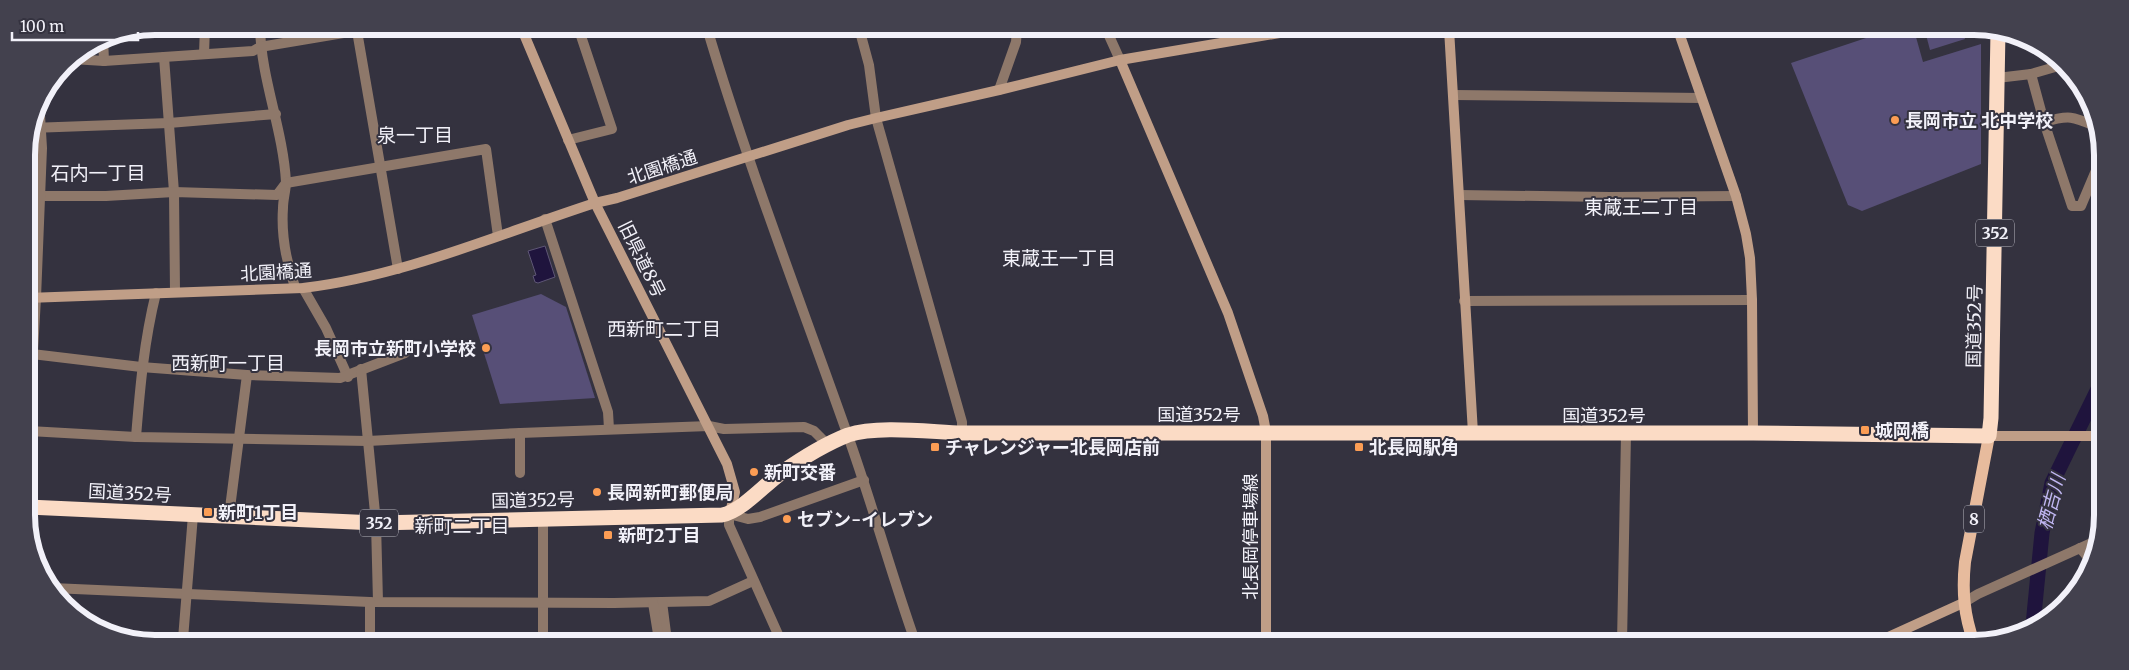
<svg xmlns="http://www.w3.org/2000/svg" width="2129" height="670" font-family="Merriweather,'Noto Sans JP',serif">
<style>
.green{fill:#574f77}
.water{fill:#1f143d;stroke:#5e5675}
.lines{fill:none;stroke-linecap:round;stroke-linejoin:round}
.river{stroke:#1f143d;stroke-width:15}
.street{stroke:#8e786a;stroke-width:10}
.secondary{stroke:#c09e87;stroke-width:10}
.primary{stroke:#e7bb9d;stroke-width:12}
.highway{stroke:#fbdbc5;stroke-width:15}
.poi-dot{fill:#fc9d54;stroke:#34323f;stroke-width:2}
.labels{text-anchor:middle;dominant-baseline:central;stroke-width:4;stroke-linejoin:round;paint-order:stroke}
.shield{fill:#34323f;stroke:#b9b8c1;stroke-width:1}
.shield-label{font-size:16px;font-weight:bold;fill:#f2f1f9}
.poi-label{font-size:18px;font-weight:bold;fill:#f2f1f9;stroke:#34323f;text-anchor:start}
.street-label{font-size:18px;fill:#f2f1f9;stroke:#34323f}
.neighbourhood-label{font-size:19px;fill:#f2f1f9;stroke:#34323f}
.water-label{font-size:19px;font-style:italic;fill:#c1b7f3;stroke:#34323f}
.rim{fill:none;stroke:#f2f1f9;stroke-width:6}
</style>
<rect width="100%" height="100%" fill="#34323f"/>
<g class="green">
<path d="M 1890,30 L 1914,30 L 1923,62 L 1981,44 L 1981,164 L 1862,211 L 1848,205 L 1791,63 Z"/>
<path d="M 1925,31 L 1963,31 L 1965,39 L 1930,50 Z"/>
<path d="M 541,294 L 566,307 L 595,398 L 500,404 L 472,315 Z"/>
</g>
<path class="water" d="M 545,246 L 555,277 L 538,283 L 535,282 L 533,276 L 536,275 L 528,251 Z"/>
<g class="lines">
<path class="river" d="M 2033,625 L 2042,533 L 2052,483 L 2099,387"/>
<g class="street">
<path d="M 260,27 C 261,79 283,129 286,182 C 286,190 283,199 283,208 C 281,236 286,261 295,287"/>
<path d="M 707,28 C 748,166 800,300 848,436 C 872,503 891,573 915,641"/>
<path d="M 859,28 L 869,65 L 876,118 L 962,422 L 962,433"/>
<path d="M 1106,29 L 1120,60"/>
<path d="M 357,31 L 398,269"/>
<path d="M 103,38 L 104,61"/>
<path d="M 204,54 L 205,26"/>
<path d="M 164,57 L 174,192 L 175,292"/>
<path d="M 72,59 L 104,61 L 253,51 L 260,47 L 379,27"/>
<path d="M 2031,74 L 2044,122 L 2072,206 L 2081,206 L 2100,161"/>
<path d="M 1997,78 L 2031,74 L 2062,65"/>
<path d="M 999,90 L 1016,42 L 1017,28"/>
<path d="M 1454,95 L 1701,98"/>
<path d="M 2044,122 C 2071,114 2074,117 2100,128"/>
<path d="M 31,128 L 169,123 L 276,114"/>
<path d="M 568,140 L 612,129 L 578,27"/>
<path d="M 1459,195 L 1610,197 L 1736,196"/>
<path d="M 39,196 L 106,196 L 174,192 L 277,195 L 286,183 L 486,149 L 498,236"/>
<path d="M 545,219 L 608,412 L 609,429"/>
<path d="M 303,288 L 326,328 L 348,377"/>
<path d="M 1464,301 L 1752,300"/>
<path d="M 32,354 L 141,367 L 247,375 L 340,378 L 405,353"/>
<path d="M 361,369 L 376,523 L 378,602"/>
<path d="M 29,431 L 136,437 L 368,441 L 520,433 L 709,426 L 724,429 L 804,427 L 814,431 L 828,445"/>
<path d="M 136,437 C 140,388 144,341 156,293"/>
<path d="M 520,473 L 520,433"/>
<path d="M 229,516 L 247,375"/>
<path d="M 543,519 L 543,640"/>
<path d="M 32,546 L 30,404 L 36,298 L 42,148 L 39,99"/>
<path d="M 2080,548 L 2092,562"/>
<path d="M 52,588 L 370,602 L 614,603 L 709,601 L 753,581"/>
<path d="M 370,602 L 370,640"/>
<path d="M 662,602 L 667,641"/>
<path d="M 653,603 L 659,640"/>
<path d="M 1963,603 L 1978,594 L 2098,540"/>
<path d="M 183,639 L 193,515"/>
<path d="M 781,641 L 729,525 L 729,514 L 748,519 L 760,517 L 864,480"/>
<path d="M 1622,643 L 1626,434"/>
</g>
<g class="secondary">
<path d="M 521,27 L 595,203 L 727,464 L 735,492 L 730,513"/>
<path d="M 1449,29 L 1473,433"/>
<path d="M 1678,30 L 1736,196 L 1746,234 L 1750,258 L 1752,300 L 1753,433"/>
<path d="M 1120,60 L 1228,313 L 1263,416 L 1266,432 L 1266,642"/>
<path d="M 27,298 L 303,288 C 404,276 499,234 595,203 L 617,198 L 848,125 L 876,118 L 999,90 L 1120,60 L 1303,29"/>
<path d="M 1989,436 L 2099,436"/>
<path d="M 1875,643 L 1963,603"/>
</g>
<path class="primary" d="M 1974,643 C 1964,615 1962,591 1965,562 L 1989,436"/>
<path class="highway" d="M 28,507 L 376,523 L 722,515 C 742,511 764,485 781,473 C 801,459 825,444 848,435 C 878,425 930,432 962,433 L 1753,433 L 1989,436 L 1991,418 L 1998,31"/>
</g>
<g class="poi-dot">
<circle cx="1895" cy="120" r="5"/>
<circle cx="486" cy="348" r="5"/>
<rect x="1860" y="425" width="10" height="10" rx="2.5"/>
<rect x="930" y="442" width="10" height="10" rx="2.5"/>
<rect x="1354" y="442" width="10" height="10" rx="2.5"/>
<circle cx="754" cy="472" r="5"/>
<circle cx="597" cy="492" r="5"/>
<rect x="203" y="507" width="10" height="10" rx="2.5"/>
<circle cx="787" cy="519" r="5"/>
<rect x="603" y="530" width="10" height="10" rx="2.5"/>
</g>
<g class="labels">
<g class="shield">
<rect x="1976" y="219.5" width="38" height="27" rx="4"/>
<rect x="1964" y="505.5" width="20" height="27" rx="4"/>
<rect x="360" y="509.5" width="38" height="27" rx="4"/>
</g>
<g class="shield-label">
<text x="1995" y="233">352</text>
<text x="1974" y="519">8</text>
<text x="379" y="523">352</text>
</g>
<g class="poi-label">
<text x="1905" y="120">長岡市立 北中学校</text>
<text x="476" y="348" text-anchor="end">長岡市立新町小学校</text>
<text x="1875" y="430">城岡橋</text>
<text x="945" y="447">チャレンジャー北長岡店前</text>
<text x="1369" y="447">北長岡駅角</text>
<text x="764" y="472">新町交番</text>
<text x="607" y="492">長岡新町郵便局</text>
<text x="218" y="512">新町1丁目</text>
<text x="797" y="519">セブン-イレブン</text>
<text x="618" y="535">新町2丁目</text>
</g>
<g class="street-label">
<text transform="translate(662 167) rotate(-18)">北園橋通</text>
<text transform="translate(642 259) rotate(64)">旧県道8号</text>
<text transform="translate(276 272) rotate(-3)">北園橋通</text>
<text transform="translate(1974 326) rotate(-89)">国道352号</text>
<text x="1199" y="414">国道352号</text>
<text x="1604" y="415">国道352号</text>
<text transform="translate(130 493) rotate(3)">国道352号</text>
<text transform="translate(533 500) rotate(-1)">国道352号</text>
<text transform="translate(1250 537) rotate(-90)">北長岡停車場線</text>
</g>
<g class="neighbourhood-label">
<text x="415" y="135">泉一丁目</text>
<text x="98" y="173">石内一丁目</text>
<text x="1641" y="207">東蔵王二丁目</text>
<text x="1059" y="258">東蔵王一丁目</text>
<text x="664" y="329">西新町二丁目</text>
<text x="228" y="363">西新町一丁目</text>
<text x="462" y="526">新町二丁目</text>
</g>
<g class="water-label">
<text transform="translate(2051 502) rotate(-75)">栖吉川</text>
</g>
</g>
<path d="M0 0H2129V670H0ZM155 35H1974A120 120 0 0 1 2094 155V515A120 120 0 0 1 1974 635H155A120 120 0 0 1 35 515V155A120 120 0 0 1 155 35Z" fill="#43414e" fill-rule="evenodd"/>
<path class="rim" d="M155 35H1974A120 120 0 0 1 2094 155V515A120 120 0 0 1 1974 635H155A120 120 0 0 1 35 515V155A120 120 0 0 1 155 35Z"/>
<path d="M12 32v8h126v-8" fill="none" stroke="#f2f1f9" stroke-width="2.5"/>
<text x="20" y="32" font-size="15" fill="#f2f1f9" stroke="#34323f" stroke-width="4" paint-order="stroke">100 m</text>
</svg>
